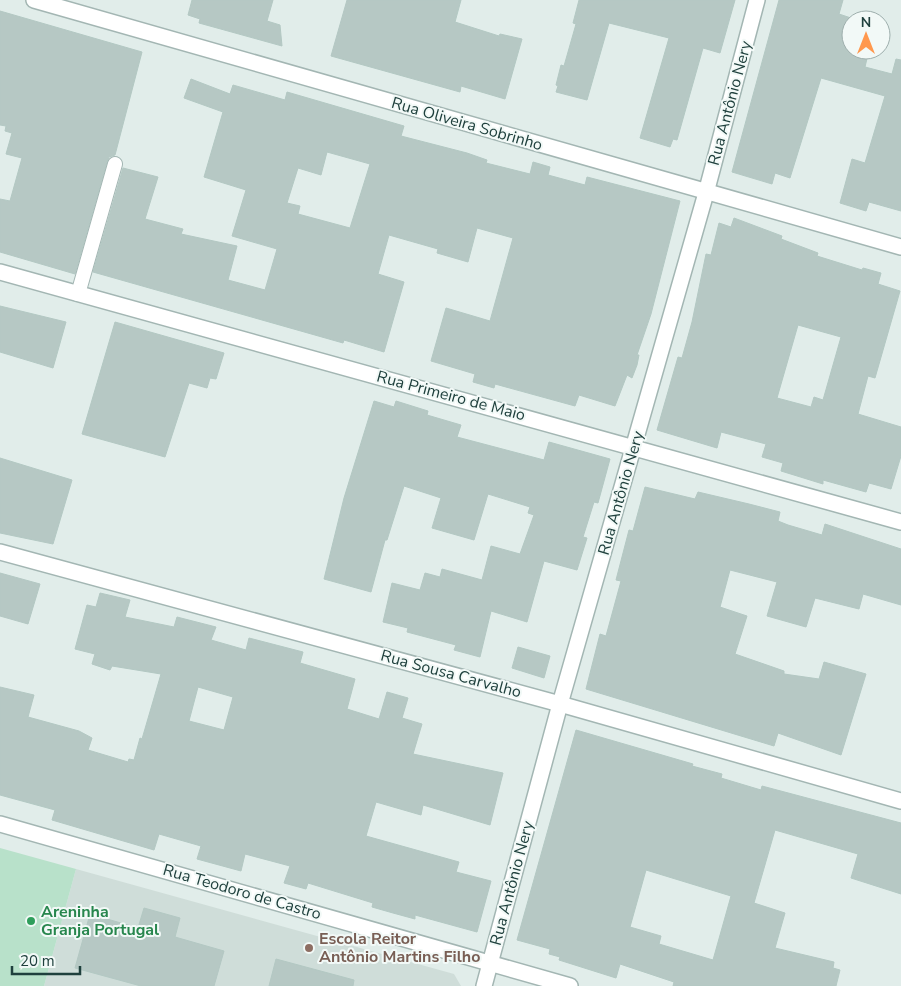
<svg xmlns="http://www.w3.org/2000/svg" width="901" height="986" font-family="'Nunito Sans',sans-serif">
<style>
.built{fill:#cfddd9}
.green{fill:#b8e1ca}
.building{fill:#b6c8c4;stroke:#b3c8c3;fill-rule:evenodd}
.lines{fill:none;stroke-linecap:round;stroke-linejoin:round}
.lane-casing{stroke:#a3b6b3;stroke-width:16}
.street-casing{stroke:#a3b6b3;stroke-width:18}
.lane{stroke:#fff;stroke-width:14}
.street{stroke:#fff;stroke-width:15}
.leisure-dot{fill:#2e9e5b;stroke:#f2f9f7;stroke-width:2}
.education-dot{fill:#8d6e63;stroke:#f2f9f7;stroke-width:2}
.labels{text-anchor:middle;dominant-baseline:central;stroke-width:4;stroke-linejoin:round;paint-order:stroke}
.street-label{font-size:16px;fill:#1f403d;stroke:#f2f9f7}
.leisure-label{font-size:16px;font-weight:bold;fill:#27864d;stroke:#f2f9f7;text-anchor:start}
.education-label{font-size:16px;font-weight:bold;fill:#785e54;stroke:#f2f9f7;text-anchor:start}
</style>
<rect width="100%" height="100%" fill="#e1edea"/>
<path class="built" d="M 76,869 L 454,974 L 461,986 L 44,986 Z"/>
<path class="green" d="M 0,848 L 76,869 L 44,986 L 0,986 Z"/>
<g class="building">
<path d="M 192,0 L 273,0 L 267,21 L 280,25 L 282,46 L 199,23 L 200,19 L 188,15 Z"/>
<path d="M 347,0 L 461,0 L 455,22 L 499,36 L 500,34 L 522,39 L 505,99 L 461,86 L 460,92 L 331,56 Z"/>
<path d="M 579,0 L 735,0 L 720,53 L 703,48 L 677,140 L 673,139 L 670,147 L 640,138 L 669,38 L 609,23 L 587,100 L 556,92 L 558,86 L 556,85 L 561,65 L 564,66 L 576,24 L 573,23 Z"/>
<path d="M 779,0 L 843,0 L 839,14 L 857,20 L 851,20 L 851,50 L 869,50 L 865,67 L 892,74 L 896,59 L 901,60 L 901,211 L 869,202 L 866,211 L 840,203 L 852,159 L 865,163 L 885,96 L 821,78 L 790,178 L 775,173 L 772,184 L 732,172 Z"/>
<path d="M 0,11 L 142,52 L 115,155 L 109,157 L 107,162 L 75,274 L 0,252 L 0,199 L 10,201 L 22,158 L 6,154 L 12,133 L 5,131 L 6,126 L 0,125 Z"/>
<path d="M 191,79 L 230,94 L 233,85 L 285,100 L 287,92 L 404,126 L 401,136 L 467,153 L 487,160 L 486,163 L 530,174 L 533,162 L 550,167 L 548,175 L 585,185 L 587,177 L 680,201 L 651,314 L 637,355 L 639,355 L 637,365 L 632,378 L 627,375 L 615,406 L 579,395 L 575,406 L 495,384 L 494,388 L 473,382 L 475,374 L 431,361 L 446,308 L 490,321 L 513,238 L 477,228 L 468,262 L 437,253 L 438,249 L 389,235 L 378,274 L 404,282 L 384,352 L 344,340 L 343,343 L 93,272 L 123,168 L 158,177 L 145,219 L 183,229 L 181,234 L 237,246 L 228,280 L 265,290 L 277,249 L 232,236 L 246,190 L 204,177 L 223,112 L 184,98 ZM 327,152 L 370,164 L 350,228 L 298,214 L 300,206 L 287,203 L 298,168 L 321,175 Z"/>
<path d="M 734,218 L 782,236 L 781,239 L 818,253 L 817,256 L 862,270 L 863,268 L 881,273 L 878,284 L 900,291 L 875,378 L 868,376 L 858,414 L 901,427 L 901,456 L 891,489 L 869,483 L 866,492 L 823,480 L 823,484 L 781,471 L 783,463 L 762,457 L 766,444 L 721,432 L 717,448 L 657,430 L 678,357 L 682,358 L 692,322 L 706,254 L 711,255 L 719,223 L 731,227 ZM 798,325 L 841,337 L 823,400 L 814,397 L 811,407 L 777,398 Z"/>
<path d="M 0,306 L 66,322 L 53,368 L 0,352 Z"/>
<path d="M 115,322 L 224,353 L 216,379 L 210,378 L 207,388 L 189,383 L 165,457 L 82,434 Z"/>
<path d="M 374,401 L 394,407 L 396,401 L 428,411 L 427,415 L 461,425 L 457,437 L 544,460 L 549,442 L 610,459 L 598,503 L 594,502 L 583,537 L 587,538 L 577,570 L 544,561 L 527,622 L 491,611 L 480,657 L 454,650 L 456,645 L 407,632 L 408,628 L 383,622 L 392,583 L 420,590 L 425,573 L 440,577 L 442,569 L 482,580 L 491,546 L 520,554 L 534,515 L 528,513 L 530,507 L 488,494 L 474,540 L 432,528 L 441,498 L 404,486 L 387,540 L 385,540 L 371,592 L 324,579 L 344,498 Z"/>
<path d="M 0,458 L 72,480 L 53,544 L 0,533 Z"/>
<path d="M 645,487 L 695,499 L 698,492 L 749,504 L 780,512 L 778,521 L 788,525 L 822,535 L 825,524 L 901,549 L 901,605 L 863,594 L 859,609 L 815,598 L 806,627 L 767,616 L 777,582 L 730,570 L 720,607 L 747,616 L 735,654 L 784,671 L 784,674 L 819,679 L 824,662 L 866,674 L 841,755 L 778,733 L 774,746 L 586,689 L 600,634 L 606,636 L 621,581 L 616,580 L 629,530 L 633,531 Z"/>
<path d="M 0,573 L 40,584 L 28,624 L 0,616 Z"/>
<path d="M 100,593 L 130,600 L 125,617 L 174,627 L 177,617 L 216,627 L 211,640 L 246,650 L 249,638 L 303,652 L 300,663 L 355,679 L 347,709 L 379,719 L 387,692 L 408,698 L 402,718 L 422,724 L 413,754 L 503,773 L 490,825 L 423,805 L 421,815 L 376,802 L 366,836 L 459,862 L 456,872 L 491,881 L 477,932 L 415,915 L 415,919 L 393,913 L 372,907 L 373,903 L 308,883 L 306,889 L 284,883 L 290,866 L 245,854 L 241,871 L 197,859 L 201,846 L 159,834 L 154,850 L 52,820 L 55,810 L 0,795 L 0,687 L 34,695 L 28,717 L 79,731 L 92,738 L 88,750 L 128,762 L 129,759 L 134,760 L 140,738 L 142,739 L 161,674 L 112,666 L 110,670 L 92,664 L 95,654 L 75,649 L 87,605 L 96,607 ZM 198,687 L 233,697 L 224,730 L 189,721 Z"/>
<path d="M 518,647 L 550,656 L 544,678 L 512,668 Z"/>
<path d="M 576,730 L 693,764 L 692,766 L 722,774 L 721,778 L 761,790 L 762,786 L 901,823 L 901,894 L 851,878 L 858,854 L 775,830 L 754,903 L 785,913 L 775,948 L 834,962 L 833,968 L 840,970 L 836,986 L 673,986 L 674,982 L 620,964 L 616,978 L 559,960 L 560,957 L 549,954 L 550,949 L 517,940 ZM 646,870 L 731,896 L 713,960 L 659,944 L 661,936 L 630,927 Z"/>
<path d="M 144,908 L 180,918 L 175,937 L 224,951 L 214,986 L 141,986 L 75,968 L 90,914 L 138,928 Z"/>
<path d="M 276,959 L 354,980 L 353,986 L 269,986 Z"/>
</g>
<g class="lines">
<g class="lane-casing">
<path id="lane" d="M 78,294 L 115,164"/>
</g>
<g class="street-casing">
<g id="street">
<path d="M 34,0 L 901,247"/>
<path d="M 0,272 L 901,522"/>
<path d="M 0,552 L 560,704 L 901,801"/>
<path d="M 0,824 L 570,986"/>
<path d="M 484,986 L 560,704 L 706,193 L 757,0"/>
</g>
</g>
<use href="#lane" class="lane"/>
<use href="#street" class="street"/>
</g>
<circle class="leisure-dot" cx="31" cy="921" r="5"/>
<circle class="education-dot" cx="309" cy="948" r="5"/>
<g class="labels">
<g class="street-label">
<text transform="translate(730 103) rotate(-75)">Rua Antônio Nery</text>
<text transform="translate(467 124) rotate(16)">Rua Oliveira Sobrinho</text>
<text transform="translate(451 396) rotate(15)">Rua Primeiro de Maio</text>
<text transform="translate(621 493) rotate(-74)">Rua Antônio Nery</text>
<text transform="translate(451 674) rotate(15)">Rua Sousa Carvalho</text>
<text transform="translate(512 883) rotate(-75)">Rua Antônio Nery</text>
<text transform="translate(242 892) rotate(16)">Rua Teodoro de Castro</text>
</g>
<g class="leisure-label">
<text x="41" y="912">Areninha<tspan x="41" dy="18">Granja Portugal</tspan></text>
</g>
<g class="education-label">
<text x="319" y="939">Escola Reitor<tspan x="319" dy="18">Antônio Martins Filho</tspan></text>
</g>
</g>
<g transform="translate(866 35)"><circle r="24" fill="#f2f9f7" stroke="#9eafad"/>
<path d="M0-4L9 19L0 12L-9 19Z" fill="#ff984d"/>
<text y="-8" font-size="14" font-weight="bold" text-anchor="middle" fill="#1f403d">N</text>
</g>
<path d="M12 966v8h68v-8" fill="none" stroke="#1f403d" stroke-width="2.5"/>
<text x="20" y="966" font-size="15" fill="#1f403d" stroke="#f2f9f7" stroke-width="4" paint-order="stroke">20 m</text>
</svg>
